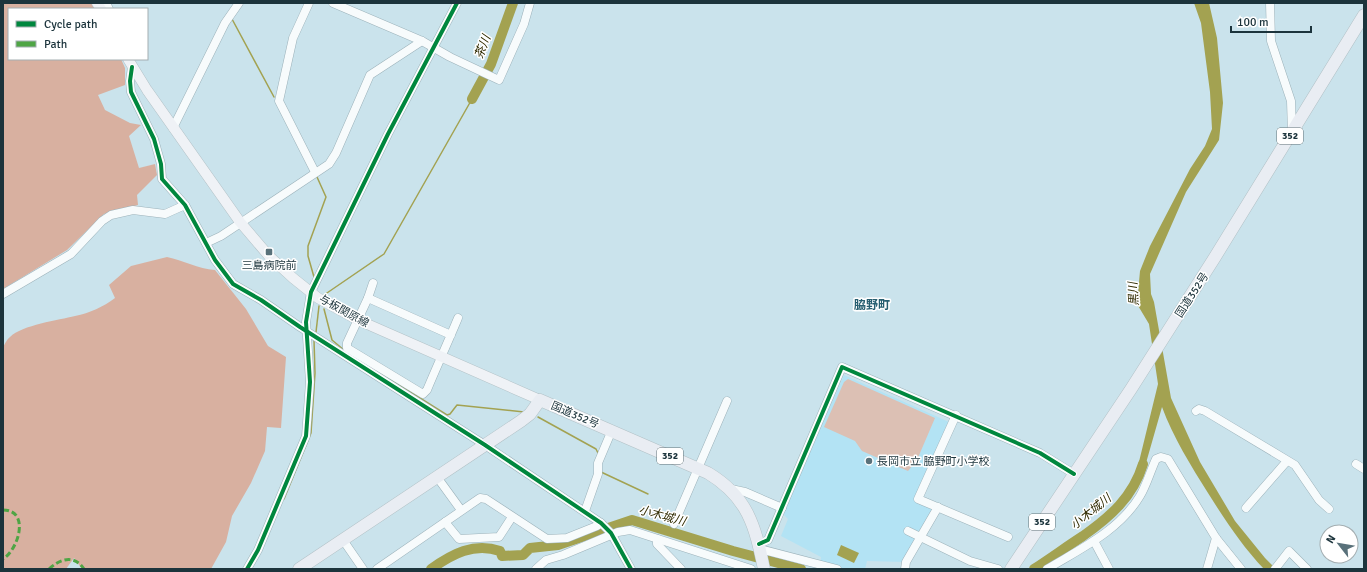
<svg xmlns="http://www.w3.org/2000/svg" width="1367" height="572" font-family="Signika,'Noto Sans JP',sans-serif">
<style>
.built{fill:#b3e3f4}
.green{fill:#dcc0b4}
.forest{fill:#d8b0a0}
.water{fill:#a3a251}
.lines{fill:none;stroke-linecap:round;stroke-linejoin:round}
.stream{stroke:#a3a251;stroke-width:1.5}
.river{stroke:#a3a251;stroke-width:10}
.minor-casing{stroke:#9cb2ba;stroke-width:9}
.major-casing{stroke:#b2c1c6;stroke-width:11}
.highway-casing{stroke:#b2c1c6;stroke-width:13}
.minor{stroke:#f7fbfc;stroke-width:8}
.major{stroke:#eff2f6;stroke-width:10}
.highway{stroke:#e9edf3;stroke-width:12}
.quiet{stroke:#4fa545;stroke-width:3;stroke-dasharray:6 3;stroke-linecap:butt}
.cycleway-casing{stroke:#fff;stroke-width:6}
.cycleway{stroke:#00873e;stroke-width:4}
.poi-dot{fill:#59717a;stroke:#fff;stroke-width:1.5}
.labels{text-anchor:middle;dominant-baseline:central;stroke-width:3;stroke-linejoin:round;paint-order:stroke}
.shield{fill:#fff;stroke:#607176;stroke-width:1}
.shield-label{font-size:10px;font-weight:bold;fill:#1c343c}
.poi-label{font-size:11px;fill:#1c343c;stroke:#fff}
.street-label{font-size:11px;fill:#1c343c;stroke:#fff}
.water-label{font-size:12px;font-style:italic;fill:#302b00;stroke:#fff}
.neighbourhood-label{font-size:12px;font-weight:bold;fill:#265e70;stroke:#fff}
</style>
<rect width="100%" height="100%" fill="#cae3ec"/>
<path class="built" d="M 844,375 L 949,422 L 915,500 L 934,509 L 904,562 L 867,561 L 865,569 L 846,569 L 820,563 L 821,557 L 781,536 L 788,519 L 783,514 Z"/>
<path class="green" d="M 848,379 L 935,418 L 917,460 L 908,471 L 862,451 L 855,441 L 824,427 L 844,382 Z"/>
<g class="forest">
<path d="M 3,3 L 92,3 L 95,9 L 9,9 L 9,59 L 121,59 L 125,68 L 125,85 L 98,95 L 105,110 L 130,123 L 141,125 L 129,136 L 139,168 L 155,164 L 157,175 L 137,195 L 138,205 L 104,214 L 67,250 L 3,289 Z"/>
<path d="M 167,257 C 183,260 198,269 215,270 L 246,309 L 268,346 L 286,357 L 281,428 L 267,427 L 265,451 L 251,483 L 232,516 L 226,542 L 211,569 L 82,569 L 74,558 L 66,569 L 3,569 L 3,347 C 5,344 7,339 10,337 C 22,325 59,320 75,316 C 90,313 103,307 115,298 L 109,285 L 131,266 Z"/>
</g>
<g class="water">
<path d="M 1194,3 L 1209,3 L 1217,38 L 1223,103 L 1219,140 L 1186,192 L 1150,274 L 1151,294 L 1154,302 L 1171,398 L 1200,462 L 1235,521 L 1265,558 L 1276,569 L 1264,569 C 1242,546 1225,520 1208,493 C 1191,466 1173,437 1162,407 L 1142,477 L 1136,474 L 1158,384 L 1149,324 L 1137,304 L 1140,271 L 1150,246 L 1190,169 L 1205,146 L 1212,129 L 1210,92 L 1201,23 Z"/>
<path d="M 841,545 L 859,553 L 854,563 L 837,555 Z"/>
</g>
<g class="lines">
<g class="stream">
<path d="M 232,19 L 274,97"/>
<path d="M 314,277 L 308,256 L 308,246 L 326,197 L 317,177"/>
<path d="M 324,295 L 384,254 L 472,99"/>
<path d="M 324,309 L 332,340 L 344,350"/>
<path d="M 316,332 L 319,306"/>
<path d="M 372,368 L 447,415 L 450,414 L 457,405 L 524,412"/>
<path d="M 538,417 L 596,449 L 598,453"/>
<path d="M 601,472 L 648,494"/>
<path d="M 284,499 L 311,433 L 315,373 L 314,340"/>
</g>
<g class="river">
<path d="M 472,99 L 491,64 L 513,3"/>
<path d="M 431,569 C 452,554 474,542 500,551 L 502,556 L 523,555 L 530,548 L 558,545 L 632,520 L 733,551 L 801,569"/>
<path d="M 1034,569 C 1051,558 1066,547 1083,536 C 1110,517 1133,497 1143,464"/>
</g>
<g class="minor-casing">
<g id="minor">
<path d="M 106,3 L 109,9"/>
<path d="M 309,3 L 293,38 L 279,101 L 315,172"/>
<path d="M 333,3 L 422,41 L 450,57 L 499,80 L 524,24 L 530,3"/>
<path d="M 1270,3 L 1271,41 L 1291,101 L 1292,132"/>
<path d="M 132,67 L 130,81 L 131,92 L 154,139 L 161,164 L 162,179 L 185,205 L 215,260 L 233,284 L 261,300 L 300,327 L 485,445 L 601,523 L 611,533 L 631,569"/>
<path d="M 173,128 L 225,23 L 239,3"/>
<path d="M 206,243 L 221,236 L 329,164 L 336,153 L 370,75 L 422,41"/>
<path d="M 3,294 L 71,254 L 102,221 L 111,215 L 133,210 L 165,214 L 185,205"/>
<path d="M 368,298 L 373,283"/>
<path d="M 451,335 L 368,298 L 347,343 L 347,348 L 423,394 L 427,390 C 437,366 448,342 458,318"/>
<path d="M 1196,411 L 1199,409 L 1205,411 L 1295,465 L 1319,500 L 1329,509"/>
<path d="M 956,415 L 918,499 L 1008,537"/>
<path d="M 1356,464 L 1364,469"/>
<path d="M 437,477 L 461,510"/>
<path d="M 731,489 L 745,492 L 782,508"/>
<path d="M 1246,508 L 1287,461"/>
<path d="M 585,511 L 598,474 L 598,463 L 612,430"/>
<path d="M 445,522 L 459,539 L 499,537 L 512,517"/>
<path d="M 674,524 L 727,401"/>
<path d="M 908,531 L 970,561 L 998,569"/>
<path d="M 657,539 L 657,544 L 681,569"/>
<path d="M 343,540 L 363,569"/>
<path d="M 1094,541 L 1109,569"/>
<path d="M 759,544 L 768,540 L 842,367 L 1040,453 L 1074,474"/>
<path d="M 760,549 L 837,569"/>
<path d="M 247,569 L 258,550 L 306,436 L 310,382 L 306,322 L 311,292 L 388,134 L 457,3"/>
<path d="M 377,569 L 480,498 L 486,499 L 547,539 L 567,538 L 597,526 L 601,523"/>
<path d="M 536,569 L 546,560 L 563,555 L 618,532 L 630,530 L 751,569"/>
<path d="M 905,569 L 906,562 L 938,507"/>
<path d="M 1047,569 C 1080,549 1119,531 1140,496 C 1147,484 1150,472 1156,459 L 1161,457 L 1168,459 L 1216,538 L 1241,569"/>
<path d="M 1207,569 L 1216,538"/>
<path d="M 1275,569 L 1289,551 L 1307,569"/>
</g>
</g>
<g class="major-casing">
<g id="major">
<path d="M 97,3 L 101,9"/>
<path d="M 128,59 L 147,90 L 240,222 L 269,256 L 293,278 L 318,298 L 358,320 L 540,400"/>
</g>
</g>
<g class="highway-casing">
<g id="highway">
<path d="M 299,569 L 521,421 L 530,414 L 540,400 L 708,473 C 748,497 755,526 764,569"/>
<path d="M 1011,569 L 1131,389 L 1215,257 L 1364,15"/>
</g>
</g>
<use href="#minor" class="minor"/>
<use href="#major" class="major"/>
<use href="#highway" class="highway"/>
<g class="quiet">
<path d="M 3,510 C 30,510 19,549 3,559"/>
<path d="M 49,569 C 60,559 74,554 84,569"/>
</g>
<g class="cycleway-casing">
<g id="cycleway">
<path d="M 132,67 L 130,81 L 131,92 L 154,139 L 161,164 L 162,179 L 185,205 L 215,260 L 233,284 L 261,300 L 300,327 L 485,445 L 601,523 L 611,533 L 631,569"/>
<path d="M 759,544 L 768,540 L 842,367 L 1040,453 L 1074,474"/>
<path d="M 247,569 L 258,550 L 306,436 L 310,382 L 306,322 L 311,292 L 388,134 L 457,3"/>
</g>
</g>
<use href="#cycleway" class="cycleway"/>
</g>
<g class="poi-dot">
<rect x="265" y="248" width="8" height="8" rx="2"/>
<circle cx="869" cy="461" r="4"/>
</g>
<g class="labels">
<g class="shield">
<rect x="1277" y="128" width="26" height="16" rx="3"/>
<rect x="657" y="448" width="26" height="16" rx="3"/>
<rect x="1029" y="514" width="26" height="16" rx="3"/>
</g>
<g class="shield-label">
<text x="1290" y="136">352</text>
<text x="670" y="456">352</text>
<text x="1042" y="522">352</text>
</g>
<g class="poi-label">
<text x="269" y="265">三島病院前</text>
<text x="877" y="461" text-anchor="start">長岡市立 脇野町小学校</text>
</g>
<g class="street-label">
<text transform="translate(1192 295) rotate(-57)">国道352号</text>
<text transform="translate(344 311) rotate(29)">与板関原線</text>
<text transform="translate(575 415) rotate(23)">国道352号</text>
</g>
<g class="water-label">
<text transform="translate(483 47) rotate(-69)">茶川</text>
<text transform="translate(1134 294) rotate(-94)">黒川</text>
<text transform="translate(1091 512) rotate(-39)">小木城川</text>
<text transform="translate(662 516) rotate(15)">小木城川</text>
</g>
<g class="neighbourhood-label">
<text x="872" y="305">脇野町</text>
</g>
</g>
<rect width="1367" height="572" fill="none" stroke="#1c343c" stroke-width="8"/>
<rect x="8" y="8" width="140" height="52" fill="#ffffff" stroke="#a4aeb1"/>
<rect x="16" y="21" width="20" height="6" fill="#00873e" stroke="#a4aeb1"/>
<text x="44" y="28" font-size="12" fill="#1c343c">Cycle path</text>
<rect x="16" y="41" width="20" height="6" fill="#4fa545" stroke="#a4aeb1"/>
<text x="44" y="48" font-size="12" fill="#1c343c">Path</text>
<g transform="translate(1339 544) rotate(301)"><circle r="19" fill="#ffffff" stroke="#a4aeb1"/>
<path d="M0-3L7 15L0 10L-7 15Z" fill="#59717a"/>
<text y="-6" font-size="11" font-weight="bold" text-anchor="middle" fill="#1c343c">N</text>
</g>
<path d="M1231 26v6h80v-6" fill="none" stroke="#1c343c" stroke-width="2"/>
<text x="1237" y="26" font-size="12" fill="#1c343c" stroke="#ffffff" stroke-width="3" paint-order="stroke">100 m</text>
</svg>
